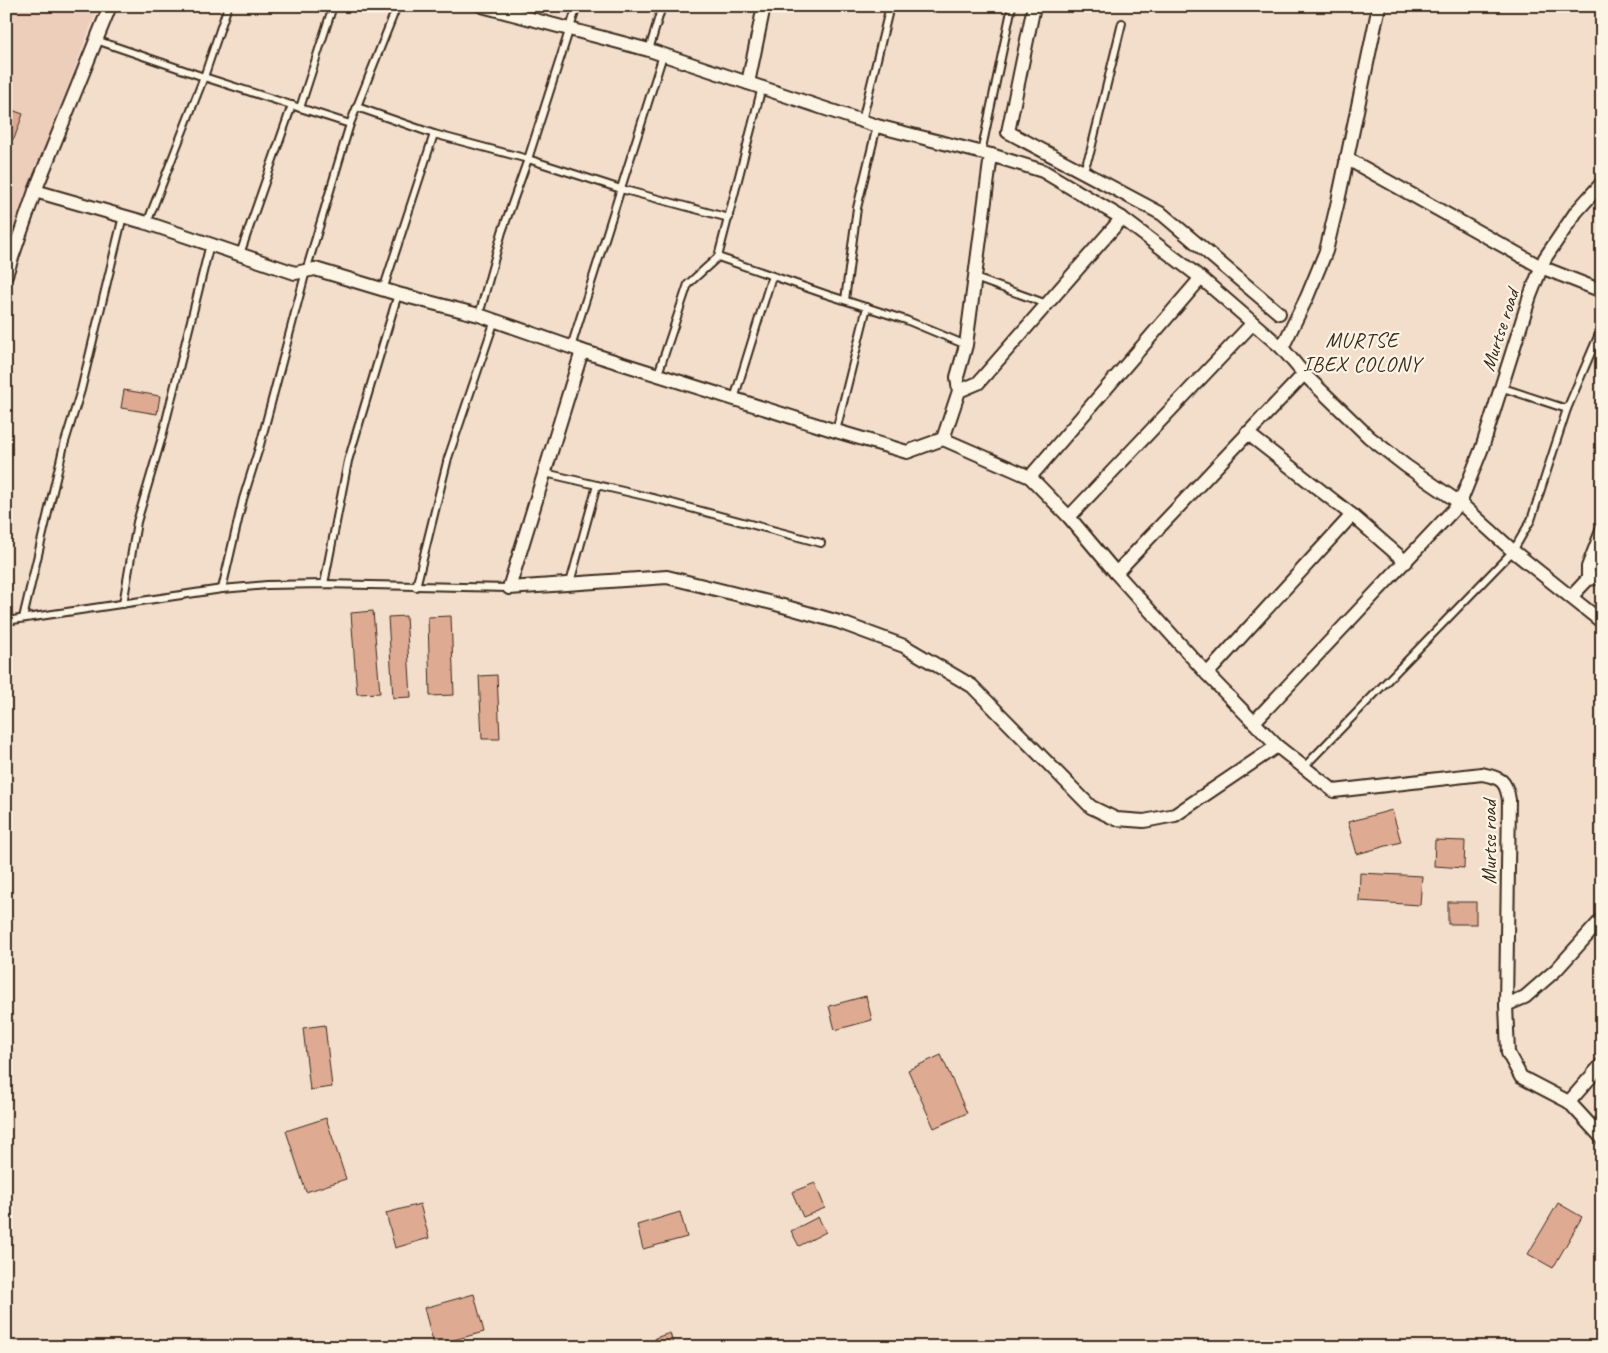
<svg xmlns="http://www.w3.org/2000/svg" width="1608" height="1353" font-family="Caveat,sans-serif">
<style>
.built{fill:#edcebb}
.building{fill:#deaa92;stroke:#3b2a1e}
.lines{fill:none;stroke-linecap:round;stroke-linejoin:round}
.service-casing{stroke:#3b2a1e;stroke-width:10}
.minor-casing{stroke:#3b2a1e;stroke-width:16}
.service{stroke:#fcf5e5;stroke-width:6}
.minor{stroke:#fcf5e5;stroke-width:12}
.labels{text-anchor:middle;dominant-baseline:central;stroke-width:4.5;stroke-linejoin:round;paint-order:stroke}
.street-label{font-size:20px;fill:#3b2a1e;stroke:#fcf5e5}
.neighbourhood-label{font-size:21px;letter-spacing:1px;fill:#3b2a1e;stroke:#fcf5e5}
</style>
<rect width="100%" height="100%" fill="#f3decc"/>
<filter id="ink" filterUnits="userSpaceOnUse"><feTurbulence type="fractalNoise" baseFrequency=".02" numOctaves="2"/><feDisplacementMap in="SourceGraphic" scale="10" xChannelSelector="R" yChannelSelector="G"/><feConvolveMatrix kernelMatrix="1 2 1 2 8 2 1 2 1" color-interpolation-filters="sRGB"/></filter>
<g filter="url(#ink)">
<path class="built" d="M 6,6 L 98,6 L 6,254 Z"/>
<g class="building">
<path d="M 6,108 L 23,114 L 14,139 L 6,136 Z"/>
<path d="M 124,390 L 160,396 L 157,414 L 121,408 Z"/>
<path d="M 373,611 L 380,693 L 357,694 L 351,613 Z"/>
<path d="M 406,616 L 411,697 L 393,698 L 388,617 Z"/>
<path d="M 451,616 L 454,695 L 430,696 L 428,617 Z"/>
<path d="M 497,675 L 500,739 L 482,739 L 479,676 Z"/>
<path d="M 1392,810 L 1401,842 L 1357,854 L 1348,822 Z"/>
<path d="M 1435,840 L 1465,841 L 1464,868 L 1434,866 Z"/>
<path d="M 1360,873 L 1422,876 L 1420,905 L 1359,901 Z"/>
<rect x="1448" y="902" width="28" height="22"/>
<path d="M 866,996 L 872,1020 L 835,1030 L 829,1006 Z"/>
<path d="M 325,1025 L 332,1087 L 310,1090 L 303,1028 Z"/>
<path d="M 941,1055 L 967,1113 L 934,1128 L 908,1070 Z"/>
<path d="M 326,1118 L 346,1179 L 306,1192 L 286,1131 Z"/>
<path d="M 815,1183 L 825,1208 L 803,1217 L 792,1192 Z"/>
<path d="M 1558,1203 L 1582,1217 L 1553,1268 L 1528,1254 Z"/>
<path d="M 420,1204 L 429,1238 L 395,1248 L 386,1213 Z"/>
<path d="M 680,1212 L 687,1237 L 643,1249 L 637,1225 Z"/>
<path d="M 818,1217 L 826,1232 L 799,1246 L 791,1231 Z"/>
<path d="M 474,1294 L 484,1332 L 434,1345 L 424,1308 Z"/>
<path d="M 670,1333 L 674,1347 L 658,1347 L 655,1338 Z"/>
</g>
<g class="lines">
<g class="service-casing">
<g id="service">
<path d="M 96,40 L 204,77 L 350,124"/>
<path d="M 649,50 L 662,6"/>
<path d="M 357,107 L 434,134 L 528,159 L 621,189 L 729,218"/>
<path d="M 300,108 L 333,6"/>
<path d="M 862,121 L 890,6"/>
<path d="M 981,153 L 1012,6"/>
<path d="M 1083,172 L 1090,153 L 1122,23"/>
<path d="M 147,223 L 204,77 L 228,6"/>
<path d="M 240,254 L 292,105"/>
<path d="M 718,257 L 825,294 L 906,320 L 966,345"/>
<path d="M 975,278 L 1047,304"/>
<path d="M 383,290 L 434,134"/>
<path d="M 845,300 L 857,208 L 877,126"/>
<path d="M 479,315 L 502,232 L 528,159 L 577,6"/>
<path d="M 571,347 L 663,55"/>
<path d="M 658,374 L 688,284 L 718,257 L 762,87"/>
<path d="M 1500,387 L 1567,409"/>
<path d="M 734,399 L 772,276"/>
<path d="M 836,431 L 867,307"/>
<path d="M 545,473 L 653,498 L 821,543"/>
<path d="M 570,583 L 597,485"/>
<path d="M 324,584 L 348,461 L 398,294"/>
<path d="M 416,587 L 448,458 L 495,320"/>
<path d="M 222,589 L 243,499 L 260,445 L 306,271 L 350,124 L 397,6"/>
<path d="M 123,604 L 137,522 L 162,437 L 210,244"/>
<path d="M 23,618 L 64,445 L 81,390 L 123,216"/>
<path d="M 6,621 L 222,589 L 267,585 L 324,584 L 509,588"/>
<path d="M 1304,767 L 1513,551 L 1531,520 L 1567,409 L 1602,327"/>
</g>
</g>
<g class="minor-casing">
<g id="minor">
<path d="M 482,6 L 649,50 L 877,126 L 991,155 L 1043,171 L 1122,218 L 1201,278 L 1282,348 L 1304,374 L 1369,437 L 1406,466 L 1460,503 L 1513,551 L 1602,622"/>
<path d="M 1034,6 L 1008,132 L 1162,214 L 1279,313"/>
<path d="M 748,83 L 764,6"/>
<path d="M 1346,158 L 1541,267 L 1602,291"/>
<path d="M 35,191 L 147,223 L 295,273 L 315,269 L 398,294 L 479,315 L 582,351 L 836,431 L 907,452 L 943,439 L 1030,477 L 1069,517 L 1116,573 L 1207,674 L 1277,746 L 1334,791 L 1482,774 C 1501,778 1506,780 1509,800 L 1506,1005 L 1508,1053 L 1521,1077 L 1569,1102 L 1602,1138"/>
<path d="M 6,275 L 35,191 L 110,6"/>
<path d="M 1282,348 L 1307,297 L 1326,251 L 1338,201 L 1379,6"/>
<path d="M 582,351 L 509,588 L 667,577 L 776,604 L 839,622 L 904,646 L 972,686 L 1091,807 L 1116,819 L 1144,821 L 1175,815 L 1277,746"/>
<path d="M 959,391 L 957,377 L 966,345 L 991,155"/>
<path d="M 1247,433 L 1352,515 L 1406,562"/>
<path d="M 943,439 L 959,391 L 978,383 L 1122,218"/>
<path d="M 1030,477 L 1201,278"/>
<path d="M 1069,517 L 1253,323"/>
<path d="M 1116,573 L 1304,374"/>
<path d="M 1588,579 L 1588,567 L 1602,531"/>
<path d="M 1571,597 L 1588,579 L 1602,577"/>
<path d="M 1207,674 L 1352,515"/>
<path d="M 1254,722 L 1460,503 L 1482,448 L 1530,296 L 1545,258 L 1576,212 L 1602,183"/>
<path d="M 1506,1005 L 1525,997 L 1556,970 L 1602,919"/>
<path d="M 1569,1102 L 1602,1064"/>
</g>
</g>
<use href="#service" class="service"/>
<use href="#minor" class="minor"/>
</g>
</g>
<g class="labels">
<g class="street-label">
<text transform="translate(1500 330) rotate(-72)">Murtse road</text>
<text transform="translate(1489 842) rotate(-90)">Murtse road</text>
</g>
<g class="neighbourhood-label">
<text x="1362" y="340">MURTSE<tspan x="1362" dy="24">IBEX COLONY</tspan></text>
</g>
</g>
<rect width="1608" height="1353" fill="none" stroke="#fcf5e5" stroke-width="25"/>
<rect x="12" y="12" width="1583" height="1328" fill="none" stroke="#3b2a1e" stroke-width="2" filter="url(#ink)"/>
</svg>
